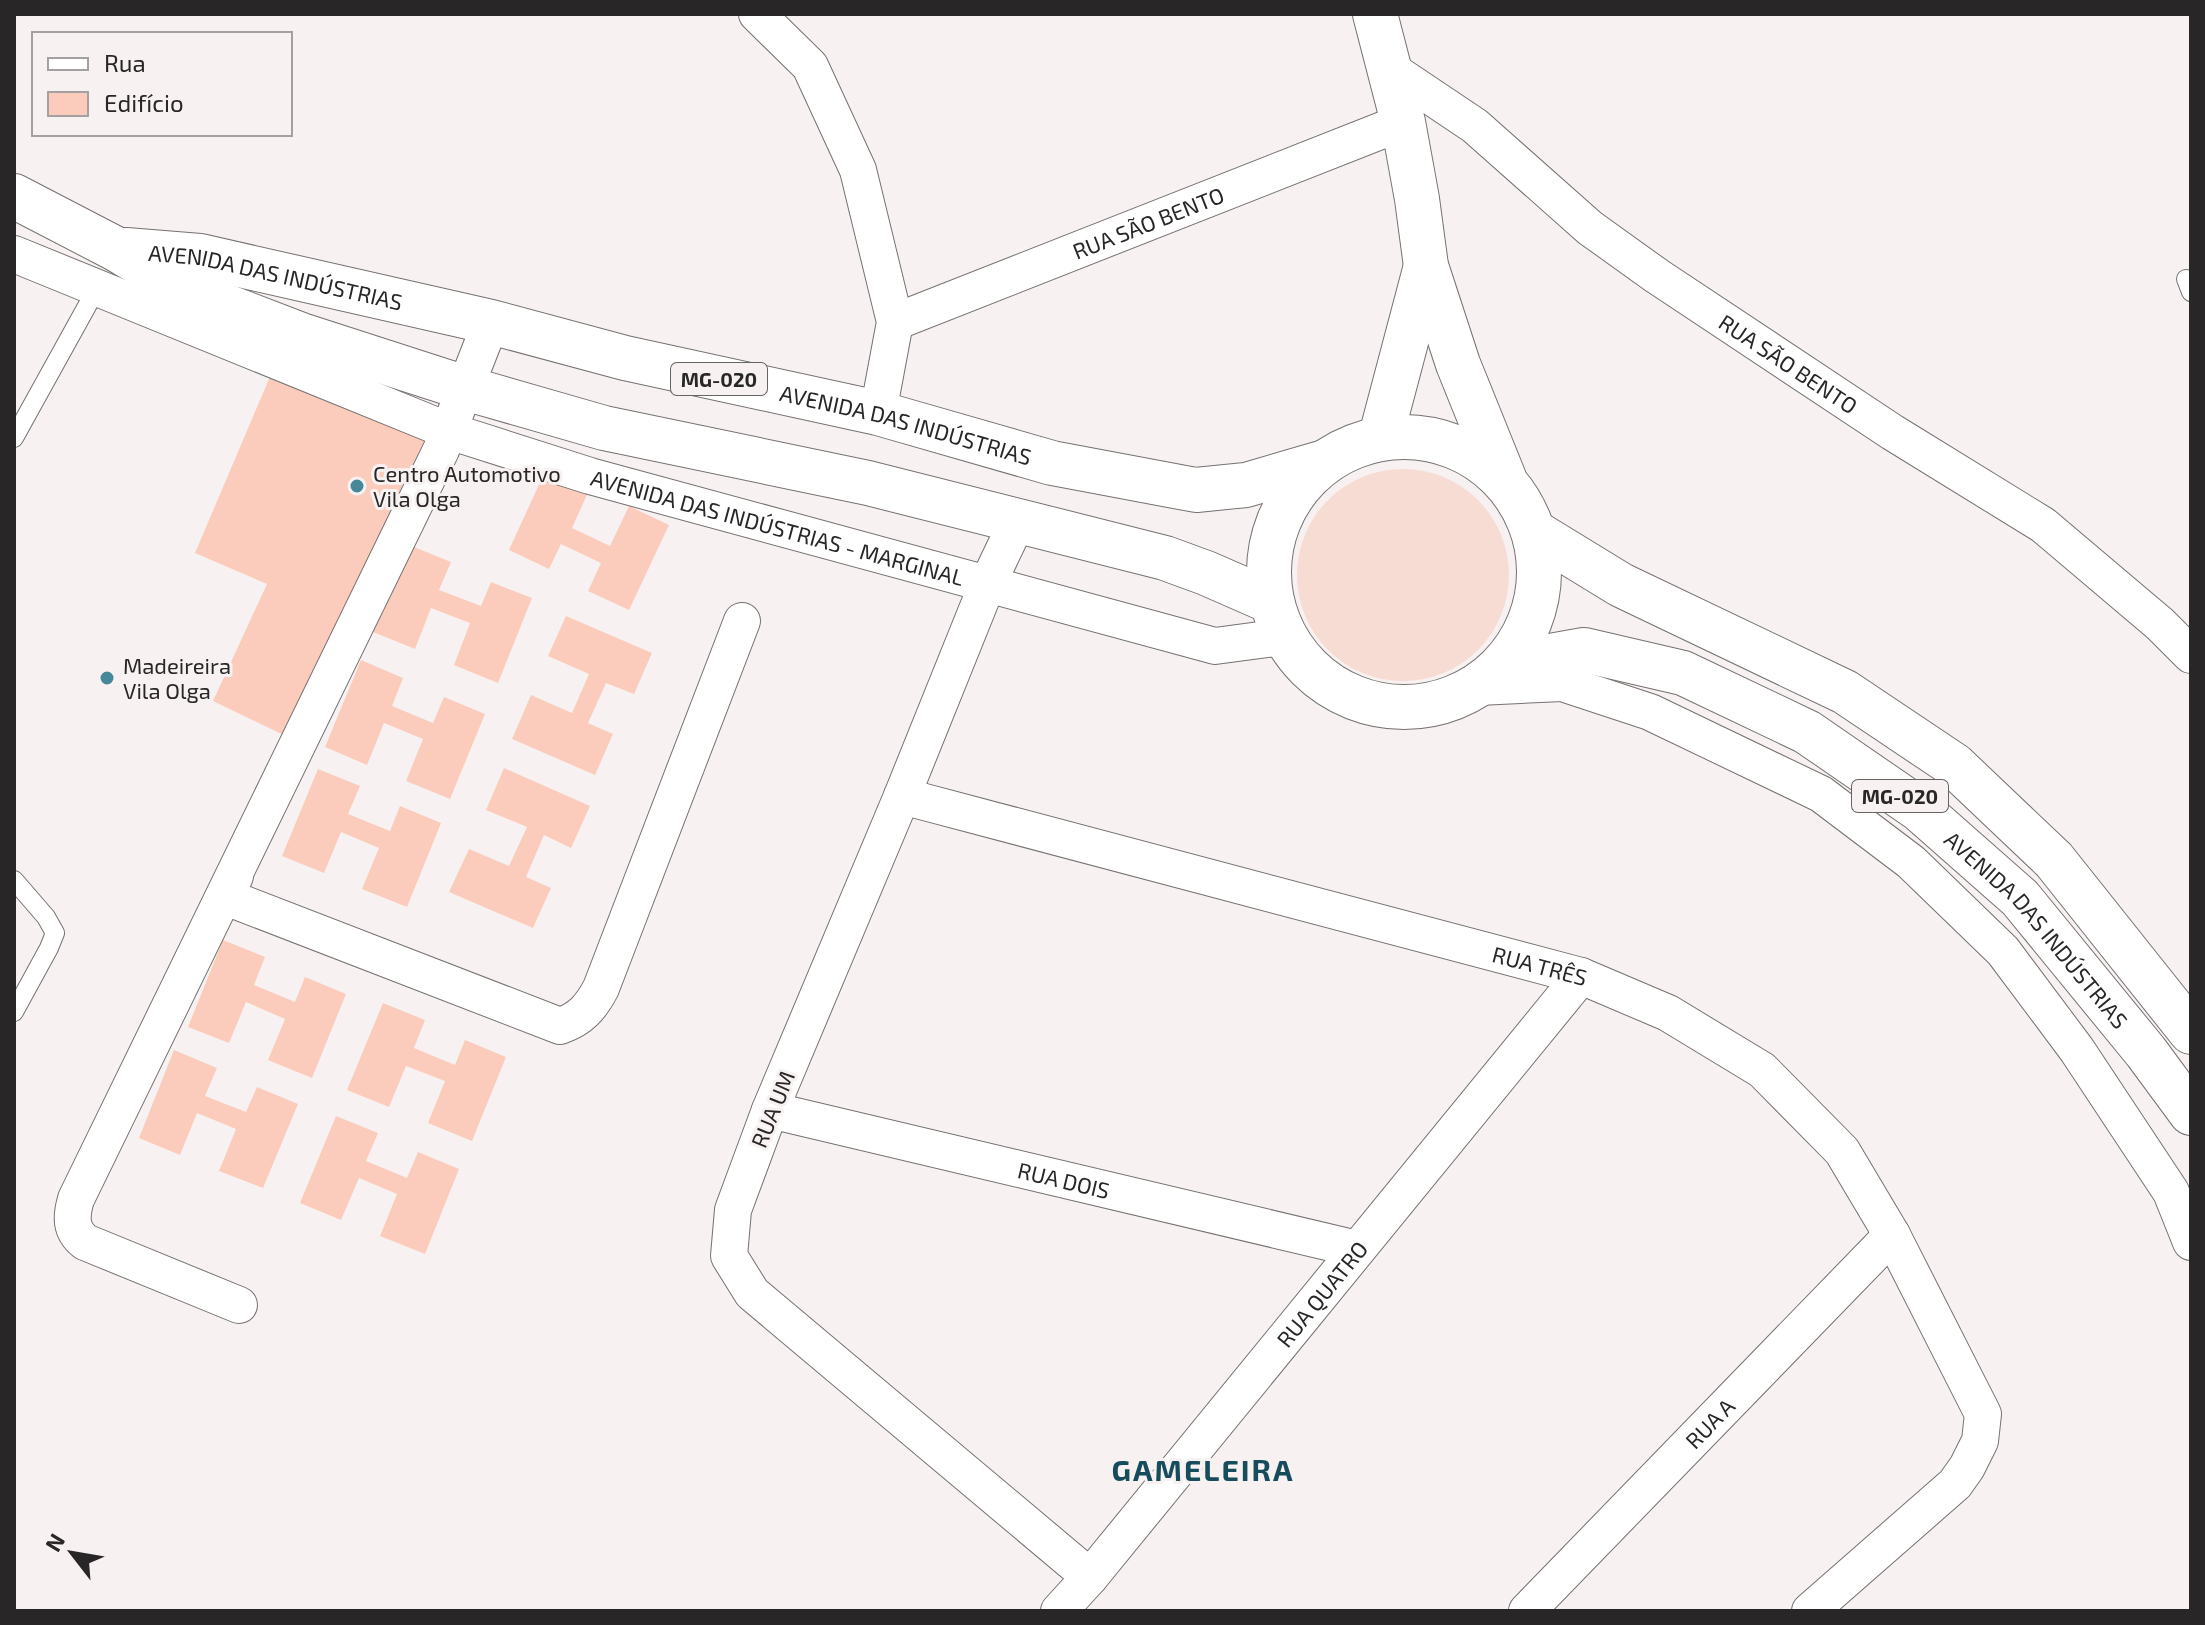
<svg xmlns="http://www.w3.org/2000/svg" width="2205" height="1625" font-family="'Exo 2',sans-serif">
<style>
.green{fill:#f7dcd3}
.building{fill:#fbccbc}
.lines{fill:none;stroke-linecap:round;stroke-linejoin:round}
.lane-casing{stroke:#75716f;stroke-width:20}
.street-casing{stroke:#75716f;stroke-width:38}
.secondary-casing{stroke:#75716f;stroke-width:46}
.highway-casing{stroke:#75716f;stroke-width:46}
.lane{stroke:#fff;stroke-width:18}
.street{stroke:#fff;stroke-width:36}
.secondary{stroke:#fff;stroke-width:44}
.highway{stroke:#fff;stroke-width:44}
.poi-dot{fill:#47879a;stroke:#f7f2f1;stroke-width:3}
.labels{text-anchor:middle;dominant-baseline:central;stroke-width:6;stroke-linejoin:round;paint-order:stroke}
.shield{fill:#f7f2f1;stroke:#666363;stroke-width:2}
.shield-label{font-size:20px;font-weight:bold;fill:#282626}
.street-label{font-size:22px;fill:#282626;stroke:#f7f2f1}
.poi-label{font-size:22px;fill:#282626;stroke:#f7f2f1;text-anchor:start}
.district-label{font-size:30px;font-weight:bold;letter-spacing:2px;fill:#164c5b;stroke:#f7f2f1}
</style>
<rect width="100%" height="100%" fill="#f7f2f1"/>
<circle class="green" cx="1403" cy="575" r="106"/>
<g class="building">
<path d="M 272,372 L 427,437 L 369,571 L 290,738 L 213,701 L 267,584 L 195,553 Z"/>
<path d="M 547,467 L 590,488 L 572,528 L 610,546 L 629,506 L 669,525 L 629,610 L 588,591 L 601,563 L 561,544 L 549,569 L 509,550 Z"/>
<path d="M 409,545 L 451,562 L 439,590 L 481,606 L 491,582 L 532,598 L 498,683 L 454,665 L 470,623 L 431,608 L 415,649 L 373,632 Z"/>
<path d="M 566,616 L 652,653 L 634,694 L 606,683 L 588,723 L 613,734 L 595,775 L 512,739 L 531,695 L 572,713 L 589,674 L 548,656 Z"/>
<path d="M 361,660 L 403,678 L 392,706 L 433,723 L 444,697 L 485,714 L 450,799 L 406,781 L 423,739 L 384,723 L 367,765 L 325,747 Z"/>
<path d="M 504,768 L 590,806 L 571,848 L 544,835 L 526,877 L 551,888 L 533,928 L 449,892 L 469,849 L 509,866 L 527,827 L 486,810 Z"/>
<path d="M 318,769 L 360,786 L 348,814 L 390,831 L 400,806 L 441,823 L 407,907 L 362,889 L 379,848 L 341,832 L 324,873 L 282,856 Z"/>
<path d="M 223,940 L 265,957 L 254,985 L 295,1002 L 305,977 L 346,994 L 312,1078 L 268,1060 L 285,1019 L 246,1002 L 229,1043 L 188,1027 Z"/>
<path d="M 383,1003 L 425,1020 L 414,1048 L 455,1065 L 465,1040 L 506,1057 L 472,1141 L 428,1123 L 445,1081 L 406,1066 L 389,1107 L 347,1090 Z"/>
<path d="M 174,1050 L 217,1068 L 205,1096 L 246,1112 L 257,1087 L 298,1104 L 263,1188 L 219,1171 L 236,1129 L 197,1113 L 180,1155 L 139,1138 Z"/>
<path d="M 336,1116 L 378,1133 L 366,1161 L 407,1178 L 418,1152 L 459,1169 L 425,1254 L 380,1236 L 397,1194 L 359,1178 L 341,1220 L 300,1203 Z"/>
</g>
<g class="lines">
<g class="lane-casing">
<g id="lane">
<path d="M 2186,279 L 2191,292"/>
<path d="M 14,438 L 97,288"/>
<path d="M 14,880 L 46,917 L 55,933 L 49,948 L 14,1012"/>
</g>
</g>
<g class="street-casing">
<g id="street">
<path d="M 757,14 L 810,66 L 858,170 L 895,322 L 878,413"/>
<path id="s1" d="M 1387,67 L 1475,126 L 1590,228 L 1657,276 L 1892,432 L 2043,525 L 2160,624 L 2191,655"/>
<path id="s2" d="M 14,254 L 449,431 L 590,476 L 1215,646 L 1283,637"/>
<path id="s3" d="M 895,322 L 1403,122"/>
<path d="M 1018,520 L 987,585 L 902,796 L 770,1110 L 733,1210 L 729,1256 L 752,1293 L 1090,1577"/>
<path d="M 1478,687 L 1562,683 L 1650,712 L 1821,794 L 1911,862 L 2003,951 L 2077,1050 L 2171,1192 L 2191,1242"/>
<path id="s4" d="M 902,796 L 1581,976 L 1668,1013 L 1762,1070 L 1842,1151 L 1892,1235 L 1983,1414 L 1980,1441 L 1967,1467 L 1955,1484 L 1810,1611"/>
<path d="M 235,876 L 226,897 L 560,1026 C 581,1019 591,1007 601,988 L 742,621"/>
<path id="s5" d="M 770,1110 L 1357,1249"/>
<path d="M 239,1305 L 85,1242 C 70,1230 71,1216 76,1199 L 441,450 L 491,322"/>
<path id="s6" d="M 1059,1611 L 1090,1577 L 1581,976"/>
<path id="s7" d="M 1527,1611 L 1892,1235"/>
</g>
</g>
<g class="secondary-casing">
<g id="secondary">
<path d="M 1375,14 L 1403,122 L 1417,199 L 1426,266 L 1458,364 L 1504,478"/>
<path d="M 1381,436 L 1426,266"/>
</g>
</g>
<g class="highway-casing">
<g id="highway">
<path d="M 14,196 L 116,249 L 184,290 L 304,336 L 465,388 L 604,428 L 868,483 L 1165,558 L 1206,573 L 1270,601"/>
<path id="s8" d="M 126,250 L 200,256 L 491,322 L 625,358 L 878,413 L 1052,463 L 1196,490 L 1246,485 L 1321,463"/>
<circle cx="1404" cy="572" r="135"/>
<path d="M 1536,533 L 1621,585 L 1845,692 L 1954,765 L 2054,860 L 2191,1032"/>
<path id="s9" d="M 1505,664 L 1584,650 L 1683,673 L 1807,732 L 1919,809 L 2020,898 L 2146,1052 L 2191,1113"/>
</g>
</g>
<use href="#lane" class="lane"/>
<use href="#street" class="street"/>
<use href="#secondary" class="secondary"/>
<use href="#highway" class="highway"/>
</g>
<g class="poi-dot">
<circle cx="357" cy="486" r="8"/>
<circle cx="107" cy="678" r="8"/>
</g>
<g class="labels">
<g class="shield">
<rect x="671" y="363" width="96" height="32" rx="6"/>
<rect x="1852" y="780" width="96" height="32" rx="6"/>
</g>
<g class="shield-label">
<text x="719" y="379">MG-020</text>
<text x="1900" y="796">MG-020</text>
</g>
<g class="street-label">
<text stroke="none"><textPath href="#s3" startOffset="272">RUA SÃO BENTO</textPath></text>
<text stroke="none"><textPath href="#s8" startOffset="152">AVENIDA DAS INDÚSTRIAS</textPath></text>
<text stroke="none"><textPath href="#s1" startOffset="500">RUA SÃO BENTO</textPath></text>
<text stroke="none"><textPath href="#s8" startOffset="800">AVENIDA DAS INDÚSTRIAS</textPath></text>
<text stroke="none"><textPath href="#s2" startOffset="812">AVENIDA DAS INDÚSTRIAS - MARGINAL</textPath></text>
<text stroke="none"><textPath href="#s9" startOffset="624">AVENIDA DAS INDÚSTRIAS</textPath></text>
<text stroke="none"><textPath href="#s4" startOffset="660">RUA TRÊS</textPath></text>
<text transform="translate(772 1109) rotate(-68)">RUA UM</text>
<text stroke="none"><textPath href="#s5" startOffset="302">RUA DOIS</textPath></text>
<text stroke="none"><textPath href="#s6" startOffset="412">RUA QUATRO</textPath></text>
<text stroke="none"><textPath href="#s7" startOffset="262">RUA A</textPath></text>
</g>
<g class="poi-label">
<text x="373" y="473">Centro Automotivo<tspan x="373" dy="25">Vila Olga</tspan></text>
<text x="123" y="665">Madeireira<tspan x="123" dy="25">Vila Olga</tspan></text>
</g>
<g class="district-label">
<text x="1203" y="1469">GAMELEIRA</text>
</g>
</g>
<rect width="2205" height="1625" fill="none" stroke="#282626" stroke-width="32"/>
<rect x="32" y="32" width="260" height="104" fill="#f7f2f1" stroke="#a4a0a0" stroke-width="2"/>
<rect x="48" y="58" width="40" height="12" fill="#ffffff" stroke="#a4a0a0" stroke-width="2"/>
<text x="104" y="72" font-size="24" fill="#282626">Rua</text>
<rect x="48" y="92" width="40" height="24" fill="#fbccbc" stroke="#a4a0a0" stroke-width="2"/>
<text x="104" y="112" font-size="24" fill="#282626">Edifício</text>
<g transform="translate(72 1553) rotate(301)" stroke="#f7f2f1" stroke-width="6" paint-order="stroke">
<path d="M0-6L14 30L0 20L-14 30Z" fill="#282626"/>
<text y="-12" font-size="22" font-weight="bold" text-anchor="middle" fill="#282626">N</text>
</g>
</svg>
